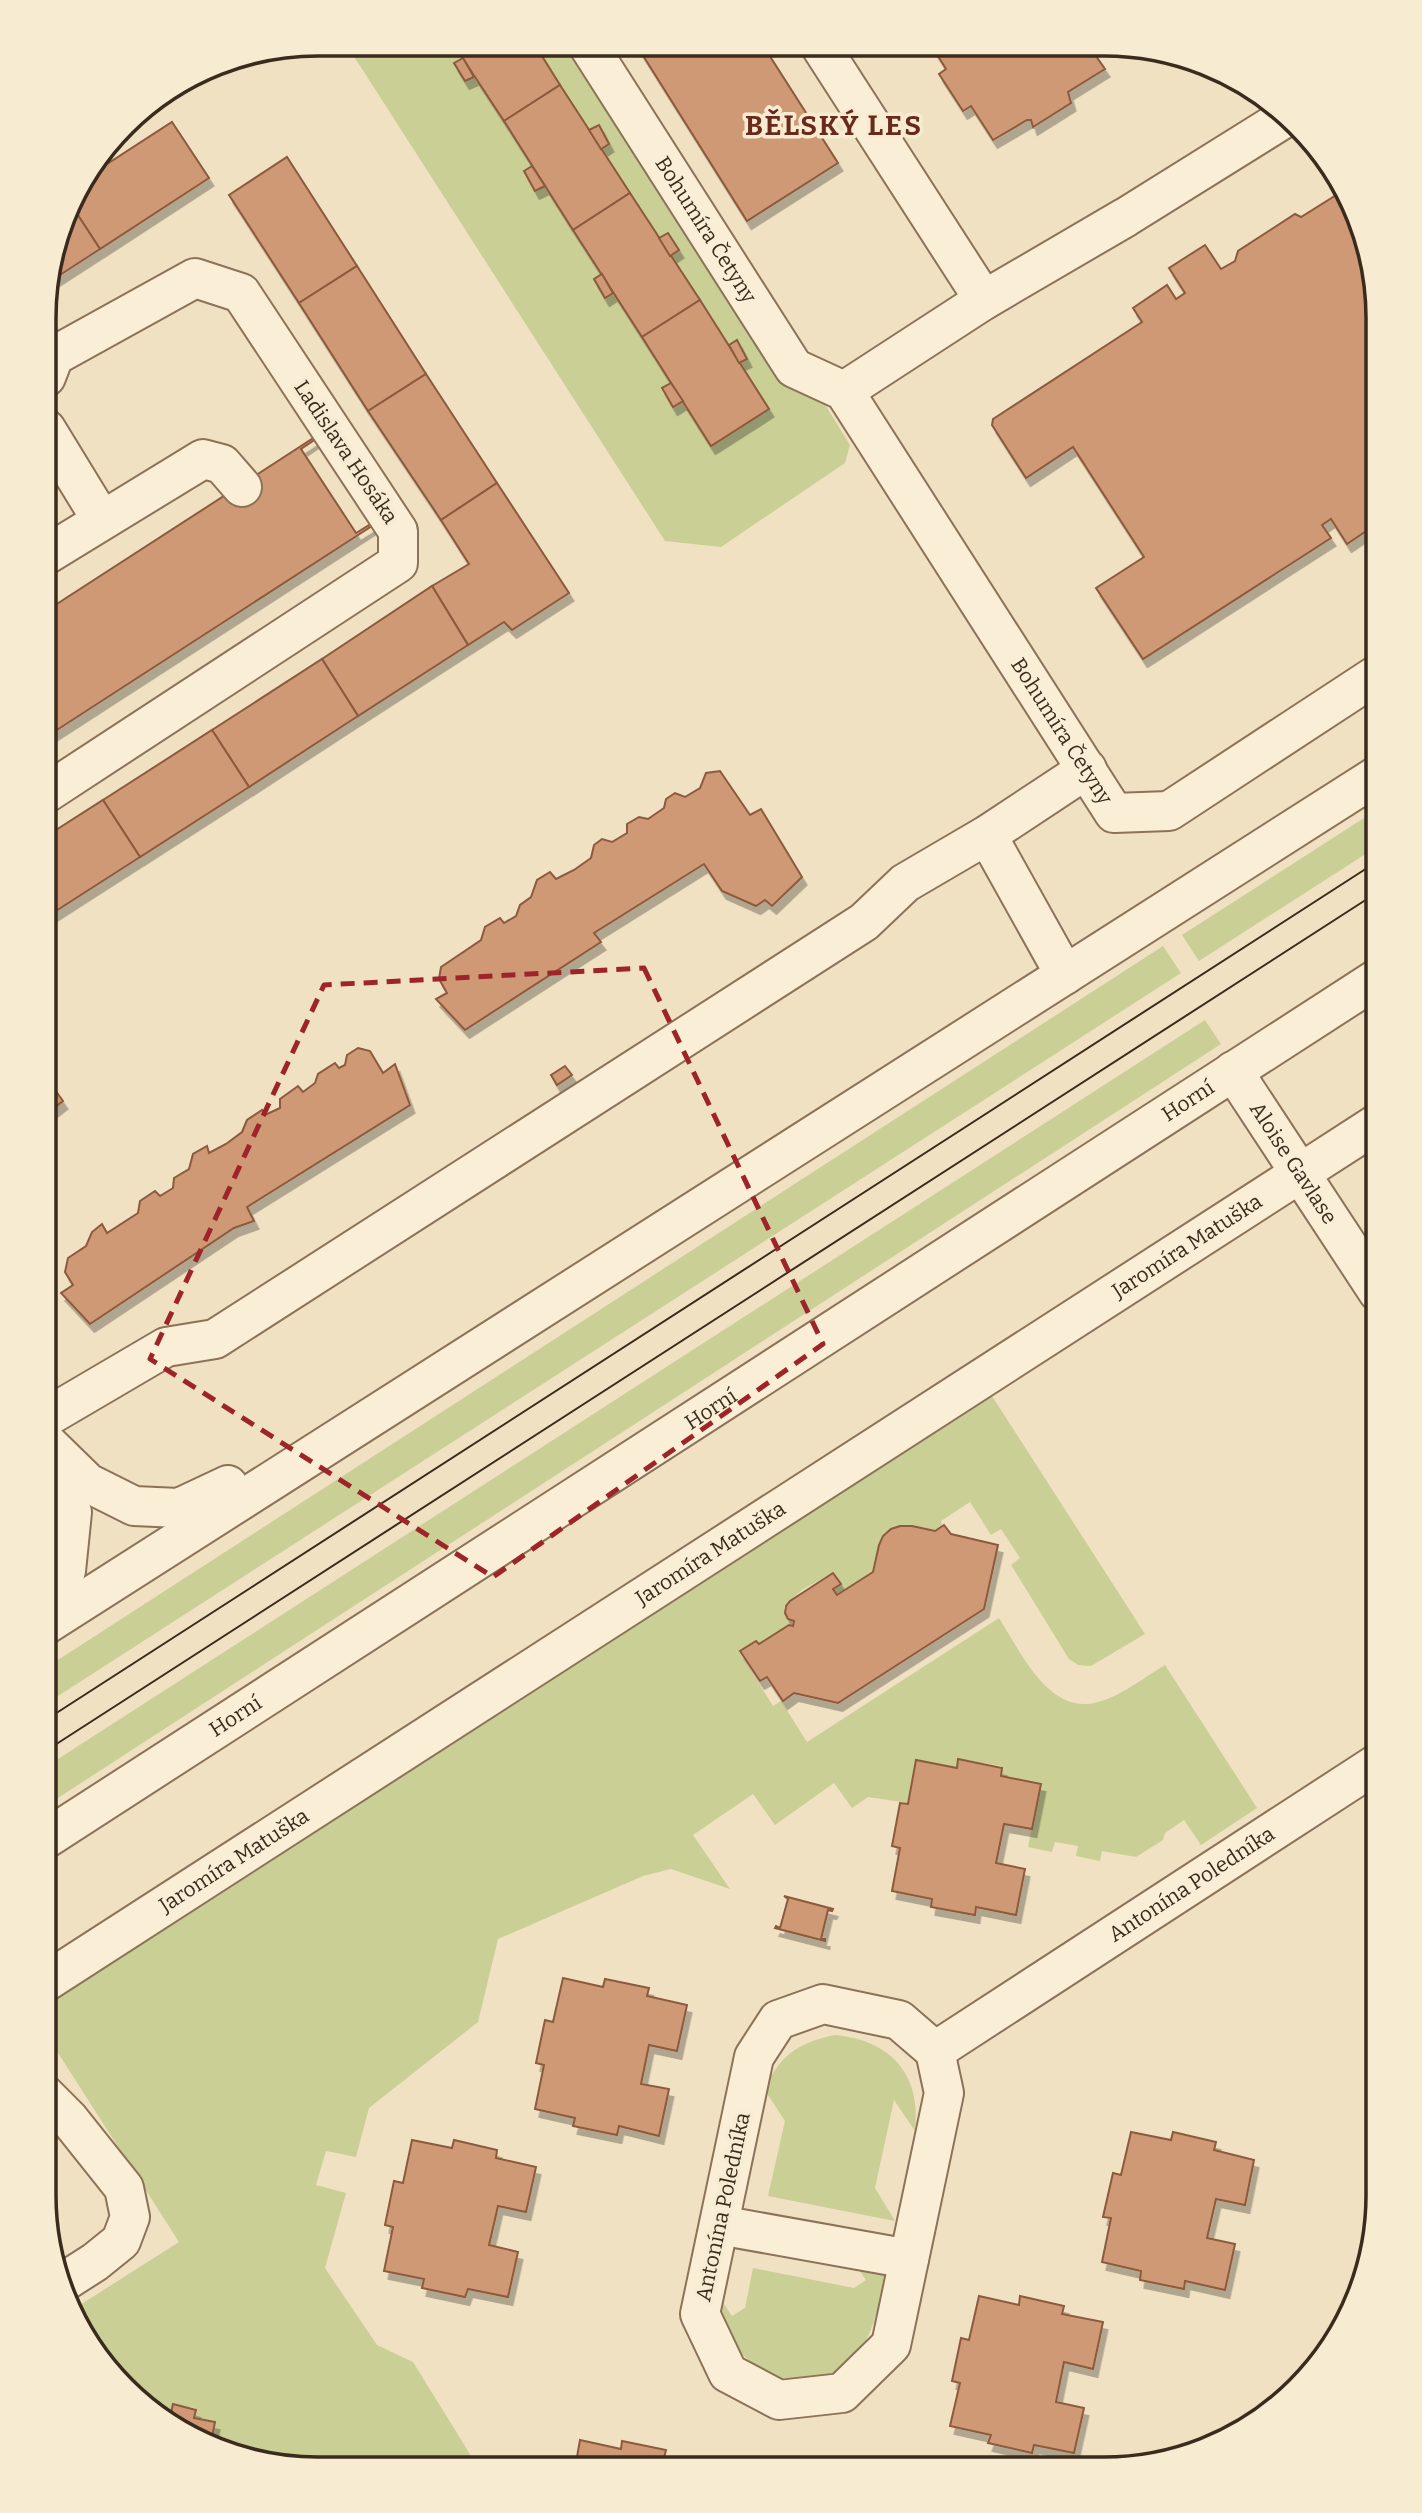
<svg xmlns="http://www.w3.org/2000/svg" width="1422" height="2513" font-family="Bitter,serif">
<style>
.green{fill:#cacf96}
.building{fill:#d09976;stroke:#8c5a3d;stroke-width:2;filter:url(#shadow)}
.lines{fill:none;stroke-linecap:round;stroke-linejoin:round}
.minor-casing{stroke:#8b7258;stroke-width:42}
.minor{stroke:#faefd6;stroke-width:38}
.tram{stroke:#3a2b1d;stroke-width:2}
.marked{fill:none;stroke:#9d2529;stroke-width:5;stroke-dasharray:14 9;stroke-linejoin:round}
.labels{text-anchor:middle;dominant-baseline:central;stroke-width:7;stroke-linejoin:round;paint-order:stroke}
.street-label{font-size:21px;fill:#3a2b1d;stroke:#f7ecd2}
.district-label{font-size:28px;font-weight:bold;letter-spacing:2px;fill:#69291b;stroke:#f7ecd2}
.rim{fill:none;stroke:#3a2b1d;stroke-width:3.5}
</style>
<defs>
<filter id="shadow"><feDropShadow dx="4.5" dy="8" stdDeviation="0" flood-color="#0004"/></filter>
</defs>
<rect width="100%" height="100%" fill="#f0e1c2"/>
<g class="green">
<path d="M 346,44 L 571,45 L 812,394 L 826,406 L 850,445 L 845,463 L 721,547 L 665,541 Z"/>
<path d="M 1378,809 L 1378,846 L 1199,961 L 1182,935 Z"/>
<path d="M 1163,946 L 1181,973 L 44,1705 L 44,1669 Z"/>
<path d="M 1205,1020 L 1221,1044 L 44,1807 L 44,1768 Z"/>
<path d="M 992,1396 L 1145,1634 L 1091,1666 L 1078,1665 L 1069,1659 L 1011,1565 L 1020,1558 L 1001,1529 L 991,1535 L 970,1502 L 941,1521 L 942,1525 L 933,1531 C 886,1521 882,1525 872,1572 L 836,1595 L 832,1590 L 839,1585 L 832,1573 L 802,1590 L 784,1606 L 784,1613 L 792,1622 L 791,1626 L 787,1626 L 757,1645 L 754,1641 L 739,1652 L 773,1706 L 781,1701 L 807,1742 L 999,1618 C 1019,1649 1044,1706 1087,1704 C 1114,1702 1143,1678 1165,1665 L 1257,1808 L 1201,1845 L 1184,1820 L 1165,1833 L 1163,1840 L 1136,1857 L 1102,1851 L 1100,1861 L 1076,1856 L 1078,1846 L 1055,1842 L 1052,1852 L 1028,1847 L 1041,1784 L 1001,1776 L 1001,1766 L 959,1759 L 956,1767 L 917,1760 L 908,1803 L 868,1797 L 852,1808 L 834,1783 L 775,1825 L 753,1794 L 693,1835 L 730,1889 L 671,1869 L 643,1876 L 498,1939 L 478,2022 L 369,2108 L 356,2157 L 326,2151 L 316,2185 L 346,2193 L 325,2268 L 377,2345 L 413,2362 L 478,2467 L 282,2467 L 209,2446 L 215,2422 L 194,2418 L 195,2408 L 173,2405 L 171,2412 L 149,2409 L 137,2401 L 90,2348 L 72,2310 L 179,2242 L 44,2031 L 44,2006 Z"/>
<path d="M 835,2035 C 890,2040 922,2074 915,2131 L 894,2100 L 875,2188 L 895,2221 L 768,2196 L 785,2121 L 764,2089 C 781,2055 797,2043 835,2035 Z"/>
<path d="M 852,2260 L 886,2266 C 880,2292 878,2321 864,2343 C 823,2412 722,2378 720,2298 L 732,2316 L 745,2308 L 753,2268 L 854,2288 L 866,2280 Z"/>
</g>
<g class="building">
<path d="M 454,45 L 535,45 L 560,85 L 504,121 Z"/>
<path d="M 637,46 L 764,47 L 838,163 L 747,221 Z"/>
<path d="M 933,48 L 1091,49 L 1105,69 L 1068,92 L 1071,103 L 1033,127 L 1031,120 L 1027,120 L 993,140 L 971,106 L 963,111 L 939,74 L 946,69 Z"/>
<path d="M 463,58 L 474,77 L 465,81 L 454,63 Z"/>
<path d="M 560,85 L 630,193 L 573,230 L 504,121 Z"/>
<path d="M 172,122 L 209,178 L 100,249 L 70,203 L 72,196 L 87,177 Z"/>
<path d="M 599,125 L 609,144 L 601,149 L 589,130 Z"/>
<path d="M 287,157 L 357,266 L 299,303 L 229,195 Z"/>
<path d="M 532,166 L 545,186 L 535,191 L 524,171 Z"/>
<path d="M 1341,192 L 1345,193 L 1364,229 L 1378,318 L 1378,488 L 1367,495 L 1378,512 L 1378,523 L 1347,544 L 1331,519 L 1322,525 L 1331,538 L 1143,659 L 1096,588 L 1144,557 L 1073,447 L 1026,478 L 992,425 L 993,419 L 1142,322 L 1133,308 L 1167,285 L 1176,299 L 1185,293 L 1169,268 L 1205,245 L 1221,269 L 1235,261 L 1238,251 L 1295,214 L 1301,217 Z"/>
<path d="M 630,193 L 700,300 L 642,337 L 573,230 Z"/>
<path d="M 70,203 L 100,249 L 46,284 L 46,283 Z"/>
<path d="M 668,233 L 679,250 L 670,256 L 659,238 Z"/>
<path d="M 357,266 L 426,374 L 368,411 L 299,303 Z"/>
<path d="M 602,274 L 613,293 L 605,298 L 594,279 Z"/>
<path d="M 700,300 L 769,409 L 711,446 L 642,337 Z"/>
<path d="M 737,340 L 747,359 L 739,363 L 729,345 Z"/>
<path d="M 426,374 L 497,483 L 441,520 L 368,411 Z"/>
<path d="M 671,383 L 683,401 L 673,407 L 662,388 Z"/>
<path d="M 315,437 L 316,439 L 301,449 L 356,533 L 371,524 L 372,526 L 46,737 L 46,611 Z"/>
<path d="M 497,483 L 569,593 L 512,630 L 504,622 L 468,645 L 432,586 L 469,564 L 441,520 Z"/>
<path d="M 432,586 L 468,645 L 358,716 L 322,659 Z"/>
<path d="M 322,659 L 358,716 L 249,787 L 212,730 Z"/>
<path d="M 212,730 L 249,787 L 140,857 L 103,800 Z"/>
<path d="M 720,771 L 750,815 L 761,809 L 802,877 L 772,906 L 765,900 L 756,906 L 722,891 L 704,864 L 594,933 L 601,942 L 465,1030 L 436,999 L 447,993 L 439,979 L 441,967 L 481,940 L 485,927 L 500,918 L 504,923 L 516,916 L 520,905 L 531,897 L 537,880 L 550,872 L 556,879 L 574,870 L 591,858 L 594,845 L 602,839 L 612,842 L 627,833 L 627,824 L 639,817 L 648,819 L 664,808 L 666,799 L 675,793 L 685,797 L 700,788 L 706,773 Z"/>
<path d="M 103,800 L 140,857 L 45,918 L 45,837 Z"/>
<path d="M 358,1048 L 370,1051 L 383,1073 L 395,1064 L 410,1105 L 247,1207 L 254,1221 L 234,1228 L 90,1324 L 61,1293 L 73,1285 L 65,1272 L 68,1258 L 86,1246 L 92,1232 L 102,1224 L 107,1233 L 138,1213 L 140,1201 L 155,1191 L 160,1196 L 173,1188 L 174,1178 L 189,1169 L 193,1154 L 207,1146 L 209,1153 L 226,1144 L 242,1132 L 247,1120 L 262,1110 L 265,1115 L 280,1108 L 280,1099 L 298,1086 L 303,1092 L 315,1083 L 318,1074 L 335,1063 L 339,1068 L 345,1065 L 347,1055 Z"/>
<path d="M 565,1066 L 572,1075 L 557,1085 L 551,1075 Z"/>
<path d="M 45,1076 L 63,1101 L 45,1115 Z"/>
<path d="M 944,1525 L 951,1534 L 998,1545 L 984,1609 L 838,1703 L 794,1693 L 783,1701 L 767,1677 L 760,1681 L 740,1651 L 756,1641 L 759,1644 L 789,1625 L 793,1626 L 794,1621 L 788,1619 L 785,1613 L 786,1606 L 790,1601 L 833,1573 L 841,1584 L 833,1589 L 837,1595 L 873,1572 L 879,1545 L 883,1536 L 891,1529 L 900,1526 L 912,1526 L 935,1531 Z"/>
<path d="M 958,1759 L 1002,1768 L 1001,1776 L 1041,1784 L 1032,1829 L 1004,1824 L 996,1863 L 1025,1869 L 1016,1915 L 976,1907 L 975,1915 L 931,1907 L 932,1899 L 892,1891 L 900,1848 L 892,1846 L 900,1803 L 908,1804 L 916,1760 L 957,1768 Z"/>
<path d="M 784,1896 L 833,1909 L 832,1911 L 828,1910 L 821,1939 L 825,1939 L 825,1941 L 775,1928 L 776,1926 L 780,1928 L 788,1899 Z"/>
<path d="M 563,1978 L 603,1987 L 605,1979 L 649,1988 L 647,1996 L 687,2005 L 677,2051 L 649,2045 L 641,2084 L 669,2089 L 659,2136 L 619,2126 L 617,2135 L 573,2126 L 575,2118 L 535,2109 L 544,2065 L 536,2063 L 545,2020 L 553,2022 Z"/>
<path d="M 1131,2132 L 1171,2140 L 1173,2132 L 1216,2142 L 1214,2150 L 1254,2160 L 1245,2205 L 1216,2199 L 1207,2238 L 1235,2244 L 1225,2290 L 1185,2281 L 1184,2289 L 1140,2280 L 1141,2271 L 1102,2262 L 1111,2218 L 1103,2217 L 1113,2173 L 1121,2175 Z"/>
<path d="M 412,2140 L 452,2148 L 454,2140 L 497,2150 L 496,2158 L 536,2167 L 526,2212 L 498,2206 L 489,2245 L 518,2252 L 508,2297 L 468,2289 L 465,2297 L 422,2288 L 424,2279 L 384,2271 L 393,2227 L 385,2225 L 394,2181 L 403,2183 Z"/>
<path d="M 979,2296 L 1019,2305 L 1020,2296 L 1064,2306 L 1062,2314 L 1103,2322 L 1093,2369 L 1064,2362 L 1056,2402 L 1084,2408 L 1074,2453 L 1034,2445 L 1032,2453 L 988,2443 L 991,2435 L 950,2426 L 960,2383 L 952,2381 L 961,2338 L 969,2340 Z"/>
<path d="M 173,2404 L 196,2410 L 194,2418 L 215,2422 L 210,2447 L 149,2409 L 171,2413 Z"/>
<path d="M 580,2440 L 621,2449 L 622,2441 L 666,2450 L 664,2458 L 704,2468 L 575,2468 Z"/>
</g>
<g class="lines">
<g class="minor-casing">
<g id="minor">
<path id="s1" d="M 588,45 L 794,368 L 844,391 L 1114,813 L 1169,811 L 1378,674"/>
<path d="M 821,47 L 984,300"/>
<path d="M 844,391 L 984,300 L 1126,217 L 1288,116"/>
<path d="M 46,429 L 101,519"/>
<path d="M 46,555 L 203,459 L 222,464 L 242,487"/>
<path d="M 45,794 L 398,563 L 398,531 L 241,293 L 195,278 L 54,356 L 46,377"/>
<path d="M 987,835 L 1065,975"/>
<path id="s2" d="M 1233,1071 L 1378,1292"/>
<path d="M 45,1418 L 166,1347 L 215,1339 L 864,922 L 905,883 L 987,835 L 1087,769"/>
<path d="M 45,1441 L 88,1483 L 134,1506 L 179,1508 L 228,1485"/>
<path d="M 44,1598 L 66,1571 L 72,1512 L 45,1456"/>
<path d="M 44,1626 L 1378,775"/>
<path id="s3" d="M 44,1840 L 1378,978"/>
<path id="s4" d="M 44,1983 L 1378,1123"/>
<path d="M 823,2004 L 899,2020 L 935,2051 L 944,2093 L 891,2345 L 842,2393 L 779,2400 L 728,2373 L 700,2314 L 754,2057 L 778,2020 Z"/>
<path id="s5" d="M 935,2051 L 1378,1763"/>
<path d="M 44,2094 L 69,2119 L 124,2188 L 130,2217 L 121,2241 L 95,2262 L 59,2285"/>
<path d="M 719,2225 L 909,2259"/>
</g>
</g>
<use href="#minor" class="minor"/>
<g class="tram">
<path d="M 44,1721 L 1378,861"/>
<path d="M 44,1752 L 1378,892"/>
</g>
</g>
<path class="marked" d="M 644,968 L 823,1344 L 493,1577 L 150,1359 L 324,985 Z"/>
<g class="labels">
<g class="street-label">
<text stroke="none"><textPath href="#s1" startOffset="219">Bohumíra Četyny</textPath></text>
<text transform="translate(346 452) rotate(56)">Ladislava Hosáka</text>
<text stroke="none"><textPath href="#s1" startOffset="842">Bohumíra Četyny</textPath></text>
<text stroke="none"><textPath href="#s3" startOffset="1362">Horní</textPath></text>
<text stroke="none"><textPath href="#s2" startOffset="110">Aloise Gavlase</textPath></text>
<text stroke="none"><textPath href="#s4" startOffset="1360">Jaromíra Matuška</textPath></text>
<text stroke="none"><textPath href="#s3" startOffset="794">Horní</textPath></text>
<text stroke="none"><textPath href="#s4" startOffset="793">Jaromíra Matuška</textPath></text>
<text stroke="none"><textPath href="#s3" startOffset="228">Horní</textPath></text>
<text stroke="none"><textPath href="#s4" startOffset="226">Jaromíra Matuška</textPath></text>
<text stroke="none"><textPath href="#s5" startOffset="306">Antonína Poledníka</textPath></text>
<text transform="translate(723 2207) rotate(-78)">Antonína Poledníka</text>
</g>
<g class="district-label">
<text x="834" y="125">BĚLSKÝ LES</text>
</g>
</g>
<path d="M0 0H1422V2513H0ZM318 56H1104A262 262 0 0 1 1366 318V2195A262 262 0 0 1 1104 2457H318A262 262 0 0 1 56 2195V318A262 262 0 0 1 318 56Z" fill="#f7ecd2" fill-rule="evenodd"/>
<path class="rim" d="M318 56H1104A262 262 0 0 1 1366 318V2195A262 262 0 0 1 1104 2457H318A262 262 0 0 1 56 2195V318A262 262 0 0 1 318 56Z"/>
</svg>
